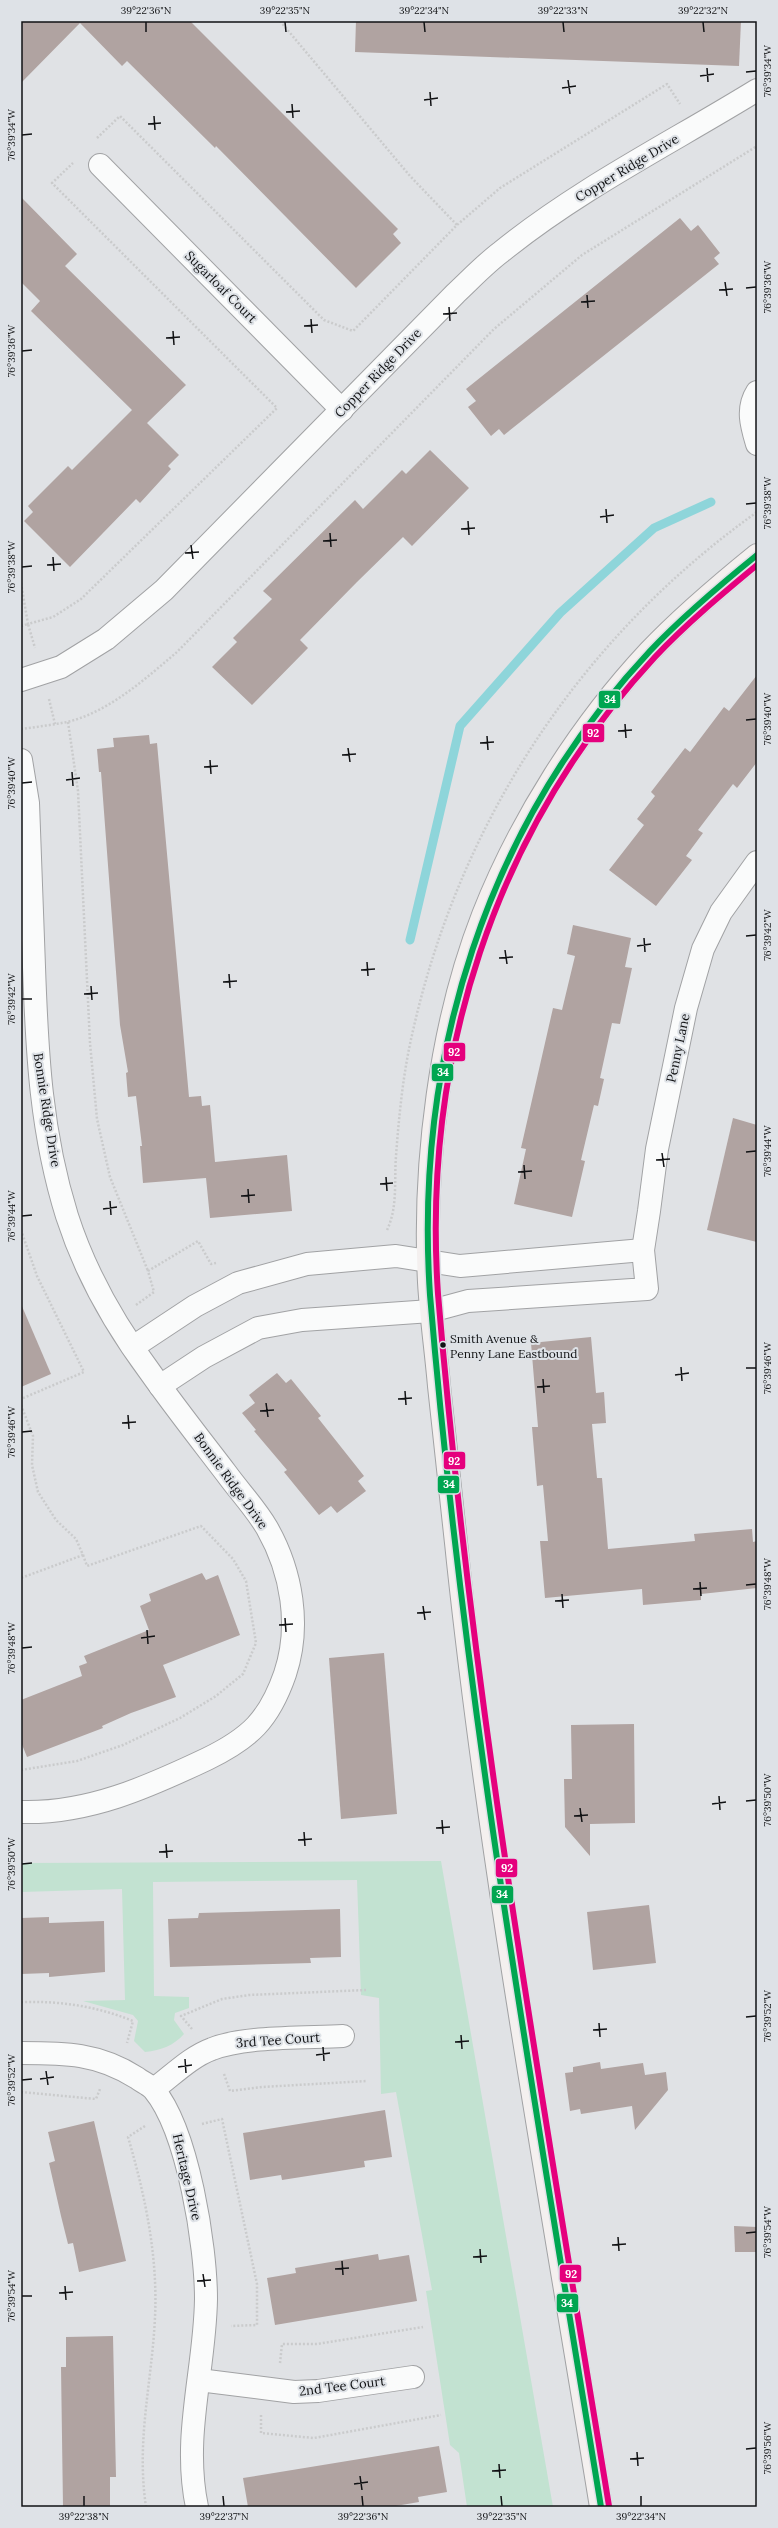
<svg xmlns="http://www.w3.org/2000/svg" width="778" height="2528" font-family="Lora,serif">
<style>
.green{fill:#c2e2d1}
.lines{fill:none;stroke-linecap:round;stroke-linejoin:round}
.stream{stroke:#8ed5da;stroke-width:9}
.building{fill:#b0a3a1}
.minor-casing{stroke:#a1a2a4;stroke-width:24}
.secondary-casing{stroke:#a1a2a4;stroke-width:24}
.path{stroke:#cacbcc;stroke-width:2.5;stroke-dasharray:2 2;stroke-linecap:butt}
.minor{stroke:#fafbfb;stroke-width:22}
.secondary{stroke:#f4f0ef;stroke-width:22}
.bus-1-casing{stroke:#dee2e7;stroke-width:9}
.bus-2-casing{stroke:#dee2e7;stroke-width:9}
.bus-1{stroke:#00a651;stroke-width:6}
.bus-2{stroke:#e5007d;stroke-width:6}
.ticks{fill:none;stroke:#111214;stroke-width:1.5}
.bus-dot{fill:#111214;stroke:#dee2e7;stroke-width:1.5}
.labels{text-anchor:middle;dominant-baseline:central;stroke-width:4;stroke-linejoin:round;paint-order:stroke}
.bus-label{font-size:12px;fill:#111214;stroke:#dee2e7;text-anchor:start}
.street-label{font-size:13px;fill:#111214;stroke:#dee2e7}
.line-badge{stroke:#dee2e7;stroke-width:1.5}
.badge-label{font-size:11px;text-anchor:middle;font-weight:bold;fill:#fff}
.neatline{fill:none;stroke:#111214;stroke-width:1.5}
.ticks-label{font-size:10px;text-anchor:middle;fill:#111214}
</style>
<rect width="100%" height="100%" fill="#e0e2e5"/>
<path class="green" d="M 441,1861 L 553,2507 L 467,2507 L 459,2453 L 450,2445 L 426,2291 L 432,2290 L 396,2092 L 381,2094 L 379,1998 L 361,1995 L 357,1880 L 153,1882 L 154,1996 L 189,1997 L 189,2008 L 175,2013 L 174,2020 L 184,2034 C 173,2046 162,2050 145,2052 L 134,2041 L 138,2021 L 133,2015 L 83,2001 L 125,2000 L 122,1889 L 21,1892 L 21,1863 Z"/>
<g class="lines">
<path class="stream" d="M 410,940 L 460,726 L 560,613 L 654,528 L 711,502"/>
</g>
<g class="building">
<path d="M 21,21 L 190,21 L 398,229 L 393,234 L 401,243 L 356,288 L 216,146 L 215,148 L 127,61 L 122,66 L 80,23 L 21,83 Z"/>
<path d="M 356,21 L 741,21 L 739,66 L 355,52 Z"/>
<path d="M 21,197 L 77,254 L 65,266 L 186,385 L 147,423 L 179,455 L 168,466 L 171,469 L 140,503 L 136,499 L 70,567 L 24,521 L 33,512 L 28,506 L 68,466 L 72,470 L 132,410 L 31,311 L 40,301 L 21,282 Z"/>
<path d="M 680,218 L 691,231 L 698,225 L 720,253 L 714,258 L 719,264 L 504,435 L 499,429 L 491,436 L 468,407 L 476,401 L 466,389 Z"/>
<path d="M 430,450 L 469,488 L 412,546 L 403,537 L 357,582 L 300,640 L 308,648 L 252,705 L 212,667 L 237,642 L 233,638 L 272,599 L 263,591 L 355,500 L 363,509 L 402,470 L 406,474 Z"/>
<path d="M 757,675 L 757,762 L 737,788 L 733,784 L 698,830 L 703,833 L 686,856 L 692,860 L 656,906 L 609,870 L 644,825 L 637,819 L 655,796 L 651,792 L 685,748 L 690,752 L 724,707 L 729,711 Z"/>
<path d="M 149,735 L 150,744 L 157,743 L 189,1097 L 201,1096 L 202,1106 L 210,1105 L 215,1162 L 287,1155 L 292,1211 L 210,1218 L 206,1178 L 143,1183 L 140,1146 L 142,1146 L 136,1096 L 128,1097 L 126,1073 L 128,1072 L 120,1025 L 101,772 L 99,772 L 97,749 L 114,747 L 113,738 Z"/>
<path d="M 573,925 L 631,938 L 625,967 L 632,968 L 620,1024 L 612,1023 L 600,1078 L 604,1079 L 598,1106 L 594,1105 L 581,1160 L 585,1161 L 572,1217 L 514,1204 L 526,1149 L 521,1148 L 553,1008 L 562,1010 L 575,956 L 567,954 Z"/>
<path d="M 733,1118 L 757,1125 L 757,1242 L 707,1230 Z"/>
<path d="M 21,1304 L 51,1374 L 21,1387 Z"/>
<path d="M 591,1337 L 596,1393 L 604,1392 L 606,1423 L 592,1424 L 597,1478 L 602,1478 L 608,1549 L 695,1541 L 694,1534 L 752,1529 L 753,1542 L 757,1541 L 757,1588 L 701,1594 L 701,1600 L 643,1605 L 642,1589 L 545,1598 L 540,1541 L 548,1541 L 543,1485 L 537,1486 L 532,1427 L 538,1427 L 531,1343 Z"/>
<path d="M 277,1373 L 286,1383 L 291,1379 L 321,1416 L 318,1418 L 364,1476 L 358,1481 L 366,1491 L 337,1513 L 331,1506 L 319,1515 L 284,1472 L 287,1470 L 254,1431 L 256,1430 L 242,1413 L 255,1403 L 249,1395 Z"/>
<path d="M 202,1573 L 206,1580 L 218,1575 L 240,1635 L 163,1665 L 176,1697 L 131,1713 L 102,1726 L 103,1728 L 27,1757 L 21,1742 L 21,1700 L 82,1676 L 79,1666 L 87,1663 L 84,1656 L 149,1630 L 140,1606 L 151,1601 L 149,1594 Z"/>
<path d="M 384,1653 L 397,1814 L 341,1819 L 329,1658 Z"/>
<path d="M 634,1724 L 635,1823 L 590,1824 L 590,1856 L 565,1827 L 564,1779 L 572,1779 L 571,1725 Z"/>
<path d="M 649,1905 L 656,1963 L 593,1970 L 587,1912 Z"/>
<path d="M 340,1909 L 341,1957 L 310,1958 L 311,1963 L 170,1967 L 168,1919 L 198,1918 L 199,1913 Z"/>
<path d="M 49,1917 L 49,1923 L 104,1921 L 105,1972 L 49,1977 L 49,1973 L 21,1974 L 21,1918 Z"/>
<path d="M 600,2062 L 601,2069 L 643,2063 L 645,2075 L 666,2072 L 668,2090 L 635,2130 L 632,2106 L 581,2114 L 580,2109 L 570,2111 L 565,2073 L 573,2072 L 573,2067 Z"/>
<path d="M 385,2110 L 392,2157 L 364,2161 L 365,2167 L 282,2180 L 281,2175 L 250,2180 L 243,2133 Z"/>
<path d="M 94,2121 L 126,2261 L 79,2272 L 73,2243 L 68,2244 L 61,2216 L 49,2163 L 55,2161 L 48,2132 Z"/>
<path d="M 734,2226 L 757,2227 L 757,2252 L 735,2252 Z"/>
<path d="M 378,2254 L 379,2260 L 409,2255 L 417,2301 L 275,2325 L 267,2278 L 296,2273 L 295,2268 Z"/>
<path d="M 113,2336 L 116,2477 L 110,2477 L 110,2507 L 63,2507 L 61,2367 L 66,2367 L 66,2337 Z"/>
<path d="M 439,2446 L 447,2492 L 418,2497 L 419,2502 L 390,2507 L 248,2507 L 243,2478 Z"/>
</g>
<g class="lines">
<g class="minor-casing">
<g id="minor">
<path d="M 100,165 L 342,410"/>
<path d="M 757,392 C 746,409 752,427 757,444"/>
<path d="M 21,680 L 61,667 L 106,639 L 164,590 L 456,293 C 471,279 485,264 501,252 C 580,188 671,143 757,90"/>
<path d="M 21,760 L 28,803 C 30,858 32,912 34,967 C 37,1054 41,1133 67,1216 C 85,1272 115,1325 150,1372 C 174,1406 200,1439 226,1473 C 239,1491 256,1509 267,1528 C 292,1572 301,1626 285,1674 C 269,1720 250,1738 207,1759 C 148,1787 88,1814 21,1812"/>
<path d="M 133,1347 L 195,1306 L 238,1283 L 307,1264 L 396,1256 L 460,1266 L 643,1250"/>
<path d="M 160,1386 L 204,1357 L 258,1328 L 302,1320 L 431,1311 L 468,1301 L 647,1289 L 643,1250 L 649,1211 L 657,1149 L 686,1008 L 703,949 L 721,912 L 757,862"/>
<path d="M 21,2053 C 65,2053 98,2053 137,2078 C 142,2082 150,2085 154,2090 C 188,2131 206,2246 206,2299 C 205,2370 182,2436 197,2507"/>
<path d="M 154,2089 C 172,2076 190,2057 212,2049 C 244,2036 306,2038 343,2036"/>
<path d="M 199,2380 L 294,2392 L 318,2391 L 413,2377"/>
</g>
</g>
<g class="secondary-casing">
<path id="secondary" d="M 601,2507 C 550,2193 492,1878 458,1562 C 452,1503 445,1444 439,1386 C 436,1351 431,1317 429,1282 C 423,1164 440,1025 483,915 C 520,821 580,726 649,652 C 682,617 720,585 757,555"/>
</g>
<g class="path">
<path d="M 280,21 L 410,176 L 457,225"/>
<path d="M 97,138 L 120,116 L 324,320 L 353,331 L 457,225 L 500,188 L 667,84 L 680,104"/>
<path d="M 21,583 L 28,624 L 53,617 L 81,599 L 277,408 L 52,183 L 73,163"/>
<path d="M 21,626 L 28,624 L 35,648"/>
<path d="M 49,699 L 55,724"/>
<path d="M 68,722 L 78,791 L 90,1043 L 97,1119 L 110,1177 L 148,1271"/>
<path d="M 21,729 C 36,727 52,725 67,722 C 109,712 145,679 177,652 L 494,329 L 582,255 L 757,146"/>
<path d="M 21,1230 L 37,1276 L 84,1372 L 21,1399"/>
<path d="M 387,1230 C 398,1207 394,1181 396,1156 C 399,1116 403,1074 412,1035 C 459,822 580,638 757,512"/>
<path d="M 136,1305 L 154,1292 L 148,1271 L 198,1241 L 211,1264 L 216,1263"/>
<path d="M 21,1405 L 33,1436 L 32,1465 L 38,1492 L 56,1520 L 76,1539 L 83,1555 L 21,1578"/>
<path d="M 21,1770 L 77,1761 L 123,1745 L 180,1718 L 216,1696 L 243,1674 L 256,1643 L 246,1581 L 233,1559 L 201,1526 L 87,1566 L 83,1555"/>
<path d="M 21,2002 C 61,2001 96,2006 133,2021 L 127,2043"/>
<path d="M 192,2029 L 181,2016 L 222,1999 L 249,1995 L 366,1990"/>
<path d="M 224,2074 L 230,2091 L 262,2087 L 367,2081"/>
<path d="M 21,2092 L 96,2099 L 100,2089"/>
<path d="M 202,2124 L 222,2119 L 257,2284 L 257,2325 L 231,2326"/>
<path d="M 145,2126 L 128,2137 C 145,2195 158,2256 155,2317 C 152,2383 136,2439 146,2507"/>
<path d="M 280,2363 L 282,2344 L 317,2344 L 423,2327"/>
<path d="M 261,2415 L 261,2433 L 314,2438 L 441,2415"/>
</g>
<use href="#minor" class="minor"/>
<use href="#secondary" class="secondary"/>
<g class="bus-1-casing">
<path id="bus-1" d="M 601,2507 C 535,2104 464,1702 430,1295 C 414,1058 486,826 650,651 C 683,616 720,585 757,555"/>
</g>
<g class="bus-2-casing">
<path id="bus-2" d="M 609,2506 C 543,2103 472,1701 438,1294 C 422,1059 493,832 655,657 C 686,624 722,594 757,565"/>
</g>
<use href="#bus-1" class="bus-1"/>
<use href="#bus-2" class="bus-2"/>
</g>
<path class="ticks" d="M 146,22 L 146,32M 285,22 L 286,32M 424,22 L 425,32M 563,22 L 564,32M 703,22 L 704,32M 707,68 L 708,82M 746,72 L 756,71M 700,76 L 714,74M 568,80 L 570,94M 562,88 L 576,86M 430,92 L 431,106M 424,100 L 438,98M 292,104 L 293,118M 286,112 L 300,111M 154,116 L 155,130M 148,124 L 161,123M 22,135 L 32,134M 725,282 L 727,296M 746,288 L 756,287M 719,290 L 733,289M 587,295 L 588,308M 581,302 L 595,301M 449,307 L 450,321M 443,314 L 457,313M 311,319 L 312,333M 304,326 L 318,325M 173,331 L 174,345M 166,338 L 180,337M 22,351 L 32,350M 746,504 L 756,503M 606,509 L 607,523M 600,517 L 614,515M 468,521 L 469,535M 461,529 L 475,528M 330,533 L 331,547M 323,541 L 337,540M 191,545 L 193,559M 185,553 L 199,552M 53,557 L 54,571M 47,565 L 61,564M 22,567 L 32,566M 746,720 L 756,719M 625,724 L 626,738M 618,731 L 632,730M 487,736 L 488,750M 480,743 L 494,742M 348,748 L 350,762M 342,755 L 356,754M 210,760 L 211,774M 204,767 L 218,766M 72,772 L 73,786M 66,780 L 80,778M 22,783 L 32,782M 746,936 L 756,935M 644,938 L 645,952M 637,946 L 651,944M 505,950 L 507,964M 499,958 L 513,957M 367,962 L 368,976M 361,970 L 375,969M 229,974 L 230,988M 223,982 L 237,981M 91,986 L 92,1000M 84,994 L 98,993M 22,999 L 32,999M 746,1152 L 756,1151M 662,1153 L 664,1167M 656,1160 L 670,1159M 524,1165 L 525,1179M 518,1172 L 532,1171M 386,1177 L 387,1191M 380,1184 L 393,1183M 248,1189 L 249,1203M 241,1196 L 255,1195M 110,1201 L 111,1215M 103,1209 L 117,1207M 22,1216 L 32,1215M 681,1367 L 682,1381M 746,1368 L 756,1368M 675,1375 L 689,1373M 543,1379 L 544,1393M 537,1387 L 550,1386M 405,1391 L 406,1405M 398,1399 L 412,1398M 266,1403 L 268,1417M 260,1411 L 274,1410M 128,1415 L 129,1429M 122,1423 L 136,1422M 22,1432 L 32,1431M 700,1582 L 701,1596M 746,1585 L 756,1584M 693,1589 L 707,1588M 562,1594 L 563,1608M 555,1601 L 569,1600M 423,1606 L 425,1620M 417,1613 L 431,1612M 285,1618 L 286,1632M 279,1625 L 293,1624M 147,1630 L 148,1644M 141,1638 L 155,1636M 22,1648 L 32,1647M 719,1796 L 720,1810M 746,1801 L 756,1800M 712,1804 L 726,1802M 580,1808 L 582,1822M 574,1816 L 588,1815M 442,1820 L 443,1834M 436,1828 L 450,1827M 304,1832 L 305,1846M 298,1840 L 312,1839M 166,1844 L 167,1858M 159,1852 L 173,1851M 22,1864 L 32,1863M 746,2017 L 756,2016M 599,2023 L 600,2037M 593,2030 L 607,2029M 461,2035 L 462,2049M 455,2042 L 469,2041M 323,2047 L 324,2061M 316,2055 L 330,2053M 185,2059 L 186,2073M 178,2067 L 192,2065M 46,2071 L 48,2085M 40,2079 L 54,2077M 22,2080 L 32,2079M 746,2233 L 756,2232M 618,2237 L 619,2251M 612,2245 L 626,2244M 480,2249 L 481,2263M 473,2257 L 487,2256M 342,2261 L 343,2275M 335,2269 L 349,2268M 203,2274 L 205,2287M 197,2281 L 211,2280M 65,2286 L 66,2300M 59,2293 L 73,2292M 22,2296 L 32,2296M 746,2449 L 756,2448M 637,2452 L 638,2466M 630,2459 L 644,2458M 499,2464 L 500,2478M 492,2471 L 506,2470M 360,2476 L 362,2490M 354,2484 L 368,2482M 84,2496 L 84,2506M 223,2496 L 224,2506M 362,2496 L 363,2506M 501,2496 L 502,2506M 641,2496 L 641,2506"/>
<circle class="bus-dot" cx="443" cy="1345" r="3.5"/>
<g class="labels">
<g class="bus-label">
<text x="450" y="1338">Smith Avenue &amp;<tspan x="450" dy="15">Penny Lane Eastbound</tspan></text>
</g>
<g class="street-label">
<text transform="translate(627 168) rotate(-31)">Copper Ridge Drive</text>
<text transform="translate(221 287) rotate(45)">Sugarloaf Court</text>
<text transform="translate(378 373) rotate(-46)">Copper Ridge Drive</text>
<text transform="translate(678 1048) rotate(-78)">Penny Lane</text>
<text transform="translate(47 1110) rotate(81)">Bonnie Ridge Drive</text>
<text transform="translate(231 1481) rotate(54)">Bonnie Ridge Drive</text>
<text transform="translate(278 2040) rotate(-4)">3rd Tee Court</text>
<text transform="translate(187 2177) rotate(77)">Heritage Drive</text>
<text transform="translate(342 2386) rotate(-7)">2nd Tee Court</text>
</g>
</g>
<g class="line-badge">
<rect x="598" y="690" width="23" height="19" rx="4" fill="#00a651"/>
<rect x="582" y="723" width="23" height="20" rx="4" fill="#e5007d"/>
<rect x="443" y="1042" width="23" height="20" rx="4" fill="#e5007d"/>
<rect x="431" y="1063" width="23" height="19" rx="4" fill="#00a651"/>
<rect x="443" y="1451" width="23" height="19" rx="4" fill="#e5007d"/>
<rect x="437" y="1475" width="23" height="19" rx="4" fill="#00a651"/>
<rect x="495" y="1858" width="23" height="20" rx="4" fill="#e5007d"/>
<rect x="491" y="1885" width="23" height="19" rx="4" fill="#00a651"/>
<rect x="559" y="2264" width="23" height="19" rx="4" fill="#e5007d"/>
<rect x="556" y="2293" width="23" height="20" rx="4" fill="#00a651"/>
</g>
<g class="badge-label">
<text x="610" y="703">34</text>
<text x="593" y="737">92</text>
<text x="454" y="1056">92</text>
<text x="443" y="1076">34</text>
<text x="454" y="1465">92</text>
<text x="449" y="1488">34</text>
<text x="507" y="1872">92</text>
<text x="502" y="1898">34</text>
<text x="571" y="2278">92</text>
<text x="567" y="2307">34</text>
</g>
<rect width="778" height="2528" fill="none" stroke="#dee2e7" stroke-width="44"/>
<rect x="22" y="22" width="734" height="2484" class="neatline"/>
<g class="ticks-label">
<text x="146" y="14">39°22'36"N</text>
<text x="285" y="14">39°22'35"N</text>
<text x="424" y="14">39°22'34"N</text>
<text x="563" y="14">39°22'33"N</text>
<text x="703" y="14">39°22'32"N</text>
<text transform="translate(767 71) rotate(-90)" y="4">76°39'34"W</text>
<text transform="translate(11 135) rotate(-90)" y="4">76°39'34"W</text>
<text transform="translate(767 287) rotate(-90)" y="4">76°39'36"W</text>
<text transform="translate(11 351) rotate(-90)" y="4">76°39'36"W</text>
<text transform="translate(767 503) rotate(-90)" y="4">76°39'38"W</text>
<text transform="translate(11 567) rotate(-90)" y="4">76°39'38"W</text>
<text transform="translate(767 719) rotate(-90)" y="4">76°39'40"W</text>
<text transform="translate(11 783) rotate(-90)" y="4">76°39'40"W</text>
<text transform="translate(767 935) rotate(-90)" y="4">76°39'42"W</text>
<text transform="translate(11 999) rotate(-90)" y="4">76°39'42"W</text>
<text transform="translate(767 1151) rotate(-90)" y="4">76°39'44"W</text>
<text transform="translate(11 1216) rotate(-90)" y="4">76°39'44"W</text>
<text transform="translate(767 1368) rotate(-90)" y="4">76°39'46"W</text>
<text transform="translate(11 1432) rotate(-90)" y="4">76°39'46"W</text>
<text transform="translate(767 1584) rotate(-90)" y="4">76°39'48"W</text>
<text transform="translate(11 1648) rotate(-90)" y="4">76°39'48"W</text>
<text transform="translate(767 1800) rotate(-90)" y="4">76°39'50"W</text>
<text transform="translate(11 1864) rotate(-90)" y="4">76°39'50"W</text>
<text transform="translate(767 2016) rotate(-90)" y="4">76°39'52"W</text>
<text transform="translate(11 2080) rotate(-90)" y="4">76°39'52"W</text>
<text transform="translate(767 2232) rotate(-90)" y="4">76°39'54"W</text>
<text transform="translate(11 2296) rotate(-90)" y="4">76°39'54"W</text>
<text transform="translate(767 2448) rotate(-90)" y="4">76°39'56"W</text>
<text x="84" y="2520">39°22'38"N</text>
<text x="224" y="2520">39°22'37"N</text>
<text x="363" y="2520">39°22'36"N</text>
<text x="502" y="2520">39°22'35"N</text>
<text x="641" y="2520">39°22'34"N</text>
</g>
</svg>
